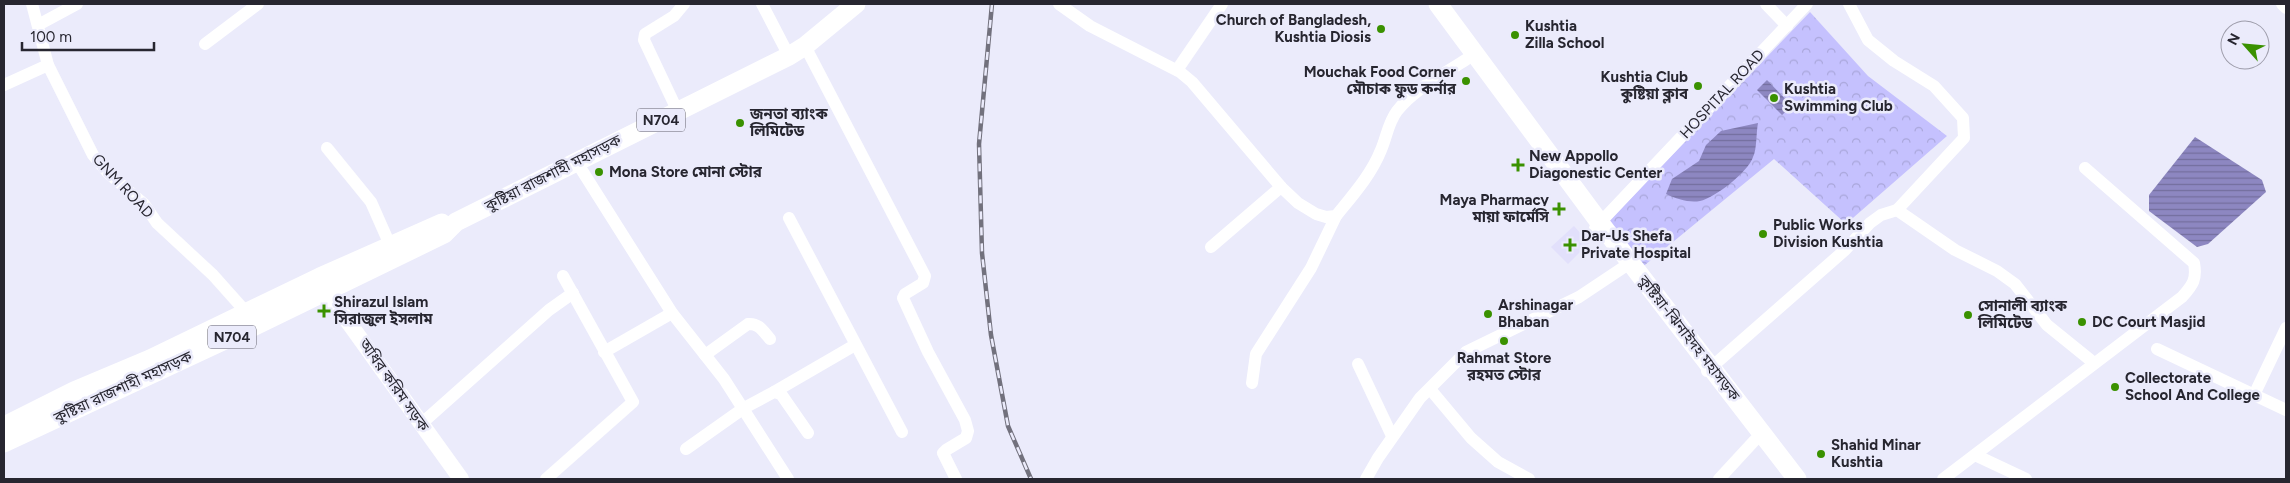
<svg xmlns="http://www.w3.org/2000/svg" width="2290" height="483" font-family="Figtree,'Noto Sans Bengali',sans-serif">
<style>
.built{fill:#e2e0fb}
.park{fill:url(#park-crowns)}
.water{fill:url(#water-rules)}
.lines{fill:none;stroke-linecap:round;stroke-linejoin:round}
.minor{stroke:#fff;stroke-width:12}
.major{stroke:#fff;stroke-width:16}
.highway{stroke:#fff;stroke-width:19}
.rail-casing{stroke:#72717d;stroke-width:4.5}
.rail{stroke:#ebebfb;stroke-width:2.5;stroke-dasharray:8;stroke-linecap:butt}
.poi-dot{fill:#3a9100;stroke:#ebebfb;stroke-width:2}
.labels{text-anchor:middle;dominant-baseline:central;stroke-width:5;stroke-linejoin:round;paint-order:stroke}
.shield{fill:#ebebfb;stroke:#62616d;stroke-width:1}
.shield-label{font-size:14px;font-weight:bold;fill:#272630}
.poi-label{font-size:15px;font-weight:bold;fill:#272630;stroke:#ebebfb;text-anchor:start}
.street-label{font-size:15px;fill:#272630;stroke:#ebebfb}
</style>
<defs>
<pattern id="park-crowns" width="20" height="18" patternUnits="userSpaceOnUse" patternTransform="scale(1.25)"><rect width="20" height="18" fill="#c5c1fe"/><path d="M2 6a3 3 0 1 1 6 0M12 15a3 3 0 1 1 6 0" fill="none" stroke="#a9a6da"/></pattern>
<pattern id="water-rules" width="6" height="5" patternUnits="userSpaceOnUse" patternTransform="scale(1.25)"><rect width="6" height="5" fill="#8d87c1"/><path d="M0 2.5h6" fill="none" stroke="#736e9d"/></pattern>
</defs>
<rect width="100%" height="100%" fill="#ebebfb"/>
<path class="built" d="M 1574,226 L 1589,243 L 1568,264 L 1551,247 Z"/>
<path class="park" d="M 1810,12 L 1868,76 L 1947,136 L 1846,224 L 1774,159 L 1640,269 L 1607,223 Z"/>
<g class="water">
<path d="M 1767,80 L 1792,106 L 1782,115 L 1757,90 Z"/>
<path d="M 1758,123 C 1756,133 1757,149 1753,157 C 1749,171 1715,198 1700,201 C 1689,203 1677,199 1666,194 L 1672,179 L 1699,161 L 1706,145 L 1721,131 Z"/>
<path d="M 2195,137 L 2262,180 L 2266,192 L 2208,244 L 2197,247 L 2149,211 L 2149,195 Z"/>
</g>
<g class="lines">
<g class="minor">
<path d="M 32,4 L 48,65 L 93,155 L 108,173 L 144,204 L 157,223 L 213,275 L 246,312"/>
<path d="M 762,4 L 789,56"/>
<path d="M 1059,4 L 1090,26 L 1180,72 L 1192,82 L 1281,187 L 1298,203 L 1316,214 L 1326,217 L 1336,216 C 1353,195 1371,175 1381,150 C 1387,136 1388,123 1397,111 C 1414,89 1444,74 1467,59"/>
<path d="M 1766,4 L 1787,26"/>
<path d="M 2282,4 L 2286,8"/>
<path d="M 38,25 L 77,4"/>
<path d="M 205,44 L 258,4"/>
<path d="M 805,46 L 925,276 L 923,283 L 905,294 L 903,298 L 928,352 L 965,420 L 968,431 L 966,438 L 946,450 L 943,453 L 956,479"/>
<path d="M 1177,70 L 1222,4"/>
<path d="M 4,85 L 48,65"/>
<path d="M 678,112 L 644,40 L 645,34 L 674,16 L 684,4"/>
<path d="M 327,148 L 371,202 L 390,245"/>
<path d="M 576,161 L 672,313 L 724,379 L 788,479"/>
<path d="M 1897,210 L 1955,250 L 1997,271 L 2015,284 L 2047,325 L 2094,363"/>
<path d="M 789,218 L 902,432"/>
<path d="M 1595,228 L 1807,4"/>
<path d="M 1211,247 L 1281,187"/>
<path d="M 2157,349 L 2286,410"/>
<path d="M 604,352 L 672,313"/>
<path d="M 705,355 L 748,324 C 759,323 763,331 770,339"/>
<path d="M 1358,364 L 1392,436"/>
<path d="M 1707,371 L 1845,250 L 1870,223 L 1881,215 L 1897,210 L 1964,138 L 1963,118 L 1934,86 L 1894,61 L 1868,40 L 1849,4"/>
<path d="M 1252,383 L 1256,354 L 1311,268 L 1336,216"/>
<path d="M 1430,389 L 1471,438 L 1498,462 L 1529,479"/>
<path d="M 774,392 L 855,345"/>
<path d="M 2254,395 L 2286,328"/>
<path d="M 421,424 L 549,310 L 573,293"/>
<path d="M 686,449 L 744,408 L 774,392 L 781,394 L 808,433"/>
<path d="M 1975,455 L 2026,479"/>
<path d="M 546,479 L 633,402 L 563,276"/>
<path d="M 1366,479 L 1378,458 L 1420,398 L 1466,352 L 1579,297 L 1624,267"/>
<path d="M 1719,479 L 1755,440"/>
<path d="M 1943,479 L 2182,297 C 2193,285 2197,279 2194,263 L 2085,168"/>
</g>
<path class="major" d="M 322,281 L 326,291 L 461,479"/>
<g class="highway">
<path d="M 1438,4 L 1600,223 L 1797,479"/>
<path d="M 4,426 L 74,391 L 150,359 L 320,277 L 442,223"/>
<path d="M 4,443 L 255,326 L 444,234 L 456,222 L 789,56 L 805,46 L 856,4"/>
</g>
<g class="rail-casing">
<path id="rail" d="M 992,4 L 979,144 L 982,253 L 991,335 L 1008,426 L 1031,479"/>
</g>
<use href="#rail" class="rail"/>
</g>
<g class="poi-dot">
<circle cx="1381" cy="29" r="5"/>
<circle cx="1515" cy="35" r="5"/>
<circle cx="1466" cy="81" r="5"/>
<circle cx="1698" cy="86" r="5"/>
<circle cx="1774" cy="98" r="5"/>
<circle cx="740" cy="123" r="5"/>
<path d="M1515.5 157.5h5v5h5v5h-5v5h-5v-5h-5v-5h5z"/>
<circle cx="599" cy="172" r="5"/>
<path d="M1556.5 201.5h5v5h5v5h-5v5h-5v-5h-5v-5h5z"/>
<circle cx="1763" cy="234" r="5"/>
<path d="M1567.5 237.5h5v5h5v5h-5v5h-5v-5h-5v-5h5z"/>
<path d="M321.5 303.5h5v5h5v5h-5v5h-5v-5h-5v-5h5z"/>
<circle cx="1488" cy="314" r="5"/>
<circle cx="1968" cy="315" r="5"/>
<circle cx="2082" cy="322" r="5"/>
<circle cx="1504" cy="341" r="5"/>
<circle cx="2115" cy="387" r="5"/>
<circle cx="1821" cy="454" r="5"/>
</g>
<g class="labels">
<g class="shield">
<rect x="637" y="108.5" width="48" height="23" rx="4"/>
<rect x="208" y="325.5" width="48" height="23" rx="4"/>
</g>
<g class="shield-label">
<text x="661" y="120">N704</text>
<text x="232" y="337">N704</text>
</g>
<g class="poi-label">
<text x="1371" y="20" text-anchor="end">Church of Bangladesh,<tspan x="1371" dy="17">Kushtia Diosis</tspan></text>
<text x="1525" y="26">Kushtia<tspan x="1525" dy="17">Zilla School</tspan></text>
<text x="1456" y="72" text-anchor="end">Mouchak Food Corner<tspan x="1456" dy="17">মৌচাক ফুড কর্নার</tspan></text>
<text x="1688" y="77" text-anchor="end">Kushtia Club<tspan x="1688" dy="17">কুষ্টিয়া ক্লাব</tspan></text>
<text x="1784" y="89">Kushtia<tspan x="1784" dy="17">Swimming Club</tspan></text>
<text x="750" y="114">জনতা ব্যাংক<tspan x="750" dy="17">লিমিটেড</tspan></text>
<text x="1529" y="156">New Appollo<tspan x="1529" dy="17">Diagonestic Center</tspan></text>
<text x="609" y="172">Mona Store মোনা স্টোর</text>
<text x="1549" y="200" text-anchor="end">Maya Pharmacy<tspan x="1549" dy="17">মায়া ফার্মেসি</tspan></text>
<text x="1773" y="225">Public Works<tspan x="1773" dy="17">Division Kushtia</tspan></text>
<text x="1581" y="236">Dar-Us Shefa<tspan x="1581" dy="17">Private Hospital</tspan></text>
<text x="334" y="302">Shirazul Islam<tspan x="334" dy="17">সিরাজুল ইসলাম</tspan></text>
<text x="1498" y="305">Arshinagar<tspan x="1498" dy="17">Bhaban</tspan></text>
<text x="1978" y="306">সোনালী ব্যাংক<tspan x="1978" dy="17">লিমিটেড</tspan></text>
<text x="2092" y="322">DC Court Masjid</text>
<text x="1504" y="358" text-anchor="middle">Rahmat Store<tspan x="1504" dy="17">রহমত স্টোর</tspan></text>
<text x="2125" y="378">Collectorate<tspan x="2125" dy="17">School And College</tspan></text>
<text x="1831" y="445">Shahid Minar<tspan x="1831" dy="17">Kushtia</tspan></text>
</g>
<g class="street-label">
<text transform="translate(1722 94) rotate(-47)">HOSPITAL ROAD</text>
<text transform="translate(553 173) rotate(-27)">কুষ্টিয়া রাজশাহী মহাসড়ক</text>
<text transform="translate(123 186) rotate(47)">GNM ROAD</text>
<text transform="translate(1689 338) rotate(52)">কুষ্টিয়া-ঝিনাইদহ মহাসড়ক</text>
<text transform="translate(394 385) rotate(55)">অধির করিম সড়ক</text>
<text transform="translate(123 387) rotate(-25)">কুষ্টিয়া রাজশাহী মহাসড়ক</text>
</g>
</g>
<rect width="2290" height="483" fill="none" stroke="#272630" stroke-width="10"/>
<g transform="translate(2245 45) rotate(297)"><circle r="24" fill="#ebebfb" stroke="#9d9caa"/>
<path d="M0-4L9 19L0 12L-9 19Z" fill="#3a9100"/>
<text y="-8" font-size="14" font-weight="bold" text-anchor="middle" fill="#272630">N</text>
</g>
<path d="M22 42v8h132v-8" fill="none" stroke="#272630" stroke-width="2.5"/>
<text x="30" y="42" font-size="15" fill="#272630" stroke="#ebebfb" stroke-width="4" paint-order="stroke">100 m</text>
</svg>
